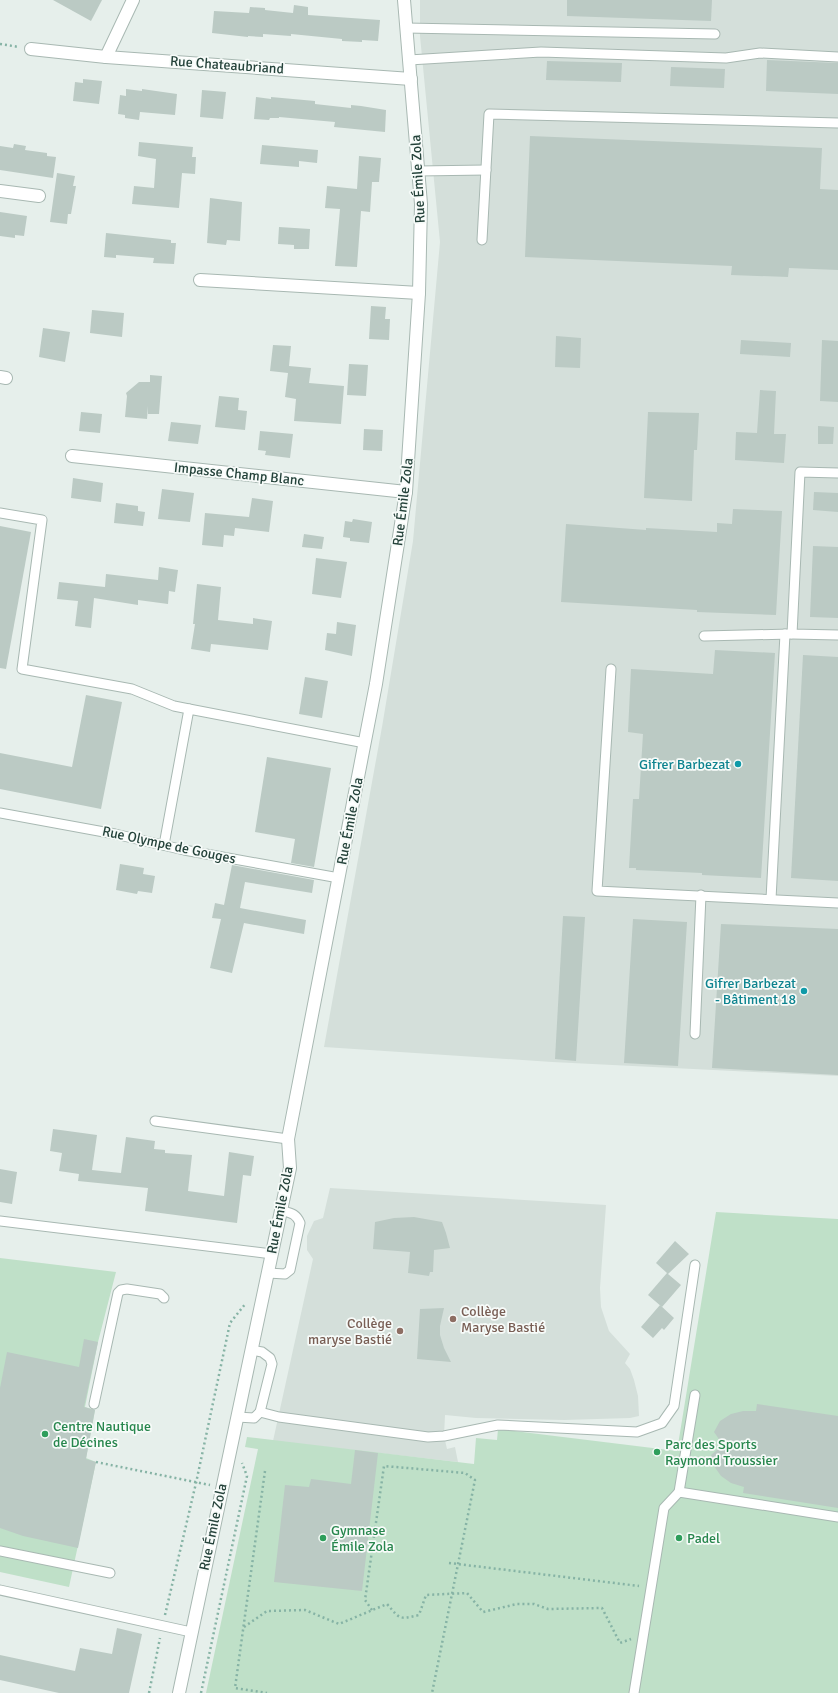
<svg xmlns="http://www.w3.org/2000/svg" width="838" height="1693" font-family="Signika,sans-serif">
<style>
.built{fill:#d4dfda}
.green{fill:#bfe0c8}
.building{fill:#bbcac4}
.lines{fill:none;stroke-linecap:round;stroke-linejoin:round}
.service-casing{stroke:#a8b8b2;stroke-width:11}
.minor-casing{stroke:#a8b8b2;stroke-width:14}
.path{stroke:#86b3a5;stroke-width:2.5;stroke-dasharray:2 3;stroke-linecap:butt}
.service{stroke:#fff;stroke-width:9}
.minor{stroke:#fff;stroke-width:12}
.culture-dot{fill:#0f9aa8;stroke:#f7fbf9;stroke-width:1.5}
.education-dot{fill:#8d6e63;stroke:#f7fbf9;stroke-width:1.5}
.leisure-dot{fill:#2e9e5b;stroke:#f7fbf9;stroke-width:1.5}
.labels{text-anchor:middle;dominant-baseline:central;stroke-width:3.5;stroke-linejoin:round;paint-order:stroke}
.street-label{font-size:14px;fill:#24423a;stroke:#f7fbf9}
.culture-label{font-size:14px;fill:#0d838f;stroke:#f7fbf9;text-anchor:end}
.education-label{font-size:14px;fill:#785e54;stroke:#f7fbf9;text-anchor:start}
.leisure-label{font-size:14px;fill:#27864d;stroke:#f7fbf9;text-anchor:start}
</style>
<rect width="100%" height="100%" fill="#e6efeb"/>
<g class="built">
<path d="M 420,0 L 838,0 L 838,1076 L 552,1062 L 324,1047 L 382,727 L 413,541 L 440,242 L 420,36 Z"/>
<path d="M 330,1188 L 606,1205 L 600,1288 L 601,1307 L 609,1331 L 630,1354 L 625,1363 L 630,1369 L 634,1380 L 638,1396 L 639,1416 L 630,1418 L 564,1420 L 476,1418 L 445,1415 L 444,1436 L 447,1449 L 455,1447 L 458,1462 L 273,1441 L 313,1259 L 307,1250 L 307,1236 L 314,1221 L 323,1218 Z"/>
</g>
<g class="green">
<path d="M 716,1212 L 838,1219 L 838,1693 L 206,1693 L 258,1449 L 245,1447 L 247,1437 L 474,1464 L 476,1438 L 497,1440 L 498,1429 L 677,1451 Z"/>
<path d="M 0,1258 L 116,1272 L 98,1342 L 85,1407 L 95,1410 L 86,1458 L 96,1462 L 69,1587 L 0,1572 Z"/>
</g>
<g class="building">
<path d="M 53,0 L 102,0 L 91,21 Z"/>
<path d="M 567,0 L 712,0 L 711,21 L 567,16 Z"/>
<path d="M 294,5 L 308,7 L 308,15 L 380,20 L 378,41 L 362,40 L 362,42 L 342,41 L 342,39 L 291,34 L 291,36 L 263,34 L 263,37 L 248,36 L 248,37 L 212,33 L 214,11 L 249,13 L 250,7 L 265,8 L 265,10 L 293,13 Z"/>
<path d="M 767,60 L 838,63 L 838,94 L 766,91 Z"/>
<path d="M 547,61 L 622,63 L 621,82 L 546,80 Z"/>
<path d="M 671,67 L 725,69 L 724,88 L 670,86 Z"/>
<path d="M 83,79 L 102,81 L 99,104 L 73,101 L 75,82 L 83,83 Z"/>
<path d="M 126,89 L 142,91 L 142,89 L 177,94 L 175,115 L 140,112 L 139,120 L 125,118 L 125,115 L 118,114 L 120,95 L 126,96 Z"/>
<path d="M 202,90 L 226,92 L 223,119 L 200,117 Z"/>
<path d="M 256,97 L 271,99 L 271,97 L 315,101 L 315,104 L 351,108 L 351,105 L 361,106 L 386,110 L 385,132 L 334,127 L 335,122 L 279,117 L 279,118 L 270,118 L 269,120 L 254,119 Z"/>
<path d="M 530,136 L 822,148 L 820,189 L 838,190 L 838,270 L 789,268 L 788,277 L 731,275 L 732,266 L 525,257 Z"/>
<path d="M 139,142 L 193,147 L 192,157 L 196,157 L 195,174 L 182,173 L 179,208 L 132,204 L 134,186 L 154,188 L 156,159 L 138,156 Z"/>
<path d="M 14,144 L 26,146 L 25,150 L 47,153 L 47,156 L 56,157 L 53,178 L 0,170 L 0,146 L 13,148 Z"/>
<path d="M 262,145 L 318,150 L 317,163 L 299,161 L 299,167 L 260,164 Z"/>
<path d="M 359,156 L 381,158 L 379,182 L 372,182 L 370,212 L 361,211 L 357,267 L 335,266 L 340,209 L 325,208 L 327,186 L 357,189 Z"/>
<path d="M 57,173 L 75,176 L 73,186 L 76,186 L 71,214 L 68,214 L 67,224 L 50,222 Z"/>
<path d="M 210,198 L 242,202 L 240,241 L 227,240 L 226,245 L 207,243 Z"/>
<path d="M 0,212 L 27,216 L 24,236 L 15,235 L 15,238 L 0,236 Z"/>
<path d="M 279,227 L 310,229 L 309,249 L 294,249 L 294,245 L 278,244 Z"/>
<path d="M 106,233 L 171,240 L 171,243 L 176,243 L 174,264 L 153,263 L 154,258 L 116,255 L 116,258 L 104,257 Z"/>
<path d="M 371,306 L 386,307 L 385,319 L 390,319 L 389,340 L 369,339 Z"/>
<path d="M 92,310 L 124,313 L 122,337 L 90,333 Z"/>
<path d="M 43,328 L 70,332 L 65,362 L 39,357 Z"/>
<path d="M 556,336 L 581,338 L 580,368 L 555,367 Z"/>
<path d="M 741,340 L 791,343 L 790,357 L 740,354 Z"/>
<path d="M 822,340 L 838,341 L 838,402 L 820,401 Z"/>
<path d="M 273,345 L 291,346 L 289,366 L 311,368 L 309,383 L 344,386 L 341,424 L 294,421 L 296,399 L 285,397 L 288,373 L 270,371 Z"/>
<path d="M 349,364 L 368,365 L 366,396 L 347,395 Z"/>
<path d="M 150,375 L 162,376 L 159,414 L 148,414 L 148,406 L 147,419 L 125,417 L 127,396 L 126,393 L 139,382 L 150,382 Z"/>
<path d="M 760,390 L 776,391 L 774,434 L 786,434 L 784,463 L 735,460 L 736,432 L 757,433 Z"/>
<path d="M 219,396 L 239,398 L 238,410 L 247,411 L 245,430 L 215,427 Z"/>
<path d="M 81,412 L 102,414 L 100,433 L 79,431 Z"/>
<path d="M 648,412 L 699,413 L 697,450 L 694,450 L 692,501 L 644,498 Z"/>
<path d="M 171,422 L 201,425 L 198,444 L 168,441 Z"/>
<path d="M 818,426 L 834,427 L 833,444 L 818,444 Z"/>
<path d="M 364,429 L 383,430 L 382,451 L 363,450 Z"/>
<path d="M 260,431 L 293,434 L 290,458 L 265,455 L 266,451 L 258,450 Z"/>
<path d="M 73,478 L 103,483 L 101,502 L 71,498 Z"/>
<path d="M 162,489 L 194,493 L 190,522 L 158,519 Z"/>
<path d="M 814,492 L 838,493 L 838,512 L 813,510 Z"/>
<path d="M 252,498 L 273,501 L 269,532 L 235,528 L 234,536 L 224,535 L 223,547 L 202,545 L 205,513 L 249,517 Z"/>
<path d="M 116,503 L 138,506 L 138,511 L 145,512 L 143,526 L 114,523 Z"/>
<path d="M 733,509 L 782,511 L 776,615 L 697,612 L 697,610 L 561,602 L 566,524 L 646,530 L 646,528 L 717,532 L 717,523 L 732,524 Z"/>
<path d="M 353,519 L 372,522 L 369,543 L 350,541 L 350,538 L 343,537 L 345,521 L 352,522 Z"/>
<path d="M 0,526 L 31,532 L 6,669 L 0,668 Z"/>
<path d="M 304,534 L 324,537 L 322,549 L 302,547 Z"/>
<path d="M 813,546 L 838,547 L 838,618 L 810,617 Z"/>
<path d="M 316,558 L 347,562 L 341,598 L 312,594 Z"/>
<path d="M 159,567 L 178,570 L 175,592 L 169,591 L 168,604 L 138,600 L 138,605 L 94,598 L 91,628 L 75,626 L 78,601 L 57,599 L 59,582 L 105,587 L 106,574 L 158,580 Z"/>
<path d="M 197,584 L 221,587 L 218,620 L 253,624 L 253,618 L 272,621 L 268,650 L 211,644 L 210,652 L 191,649 L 195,624 L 193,624 Z"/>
<path d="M 337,622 L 356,625 L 352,656 L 325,650 L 327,633 L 336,634 Z"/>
<path d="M 715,650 L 775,653 L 761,878 L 702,875 L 702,873 L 636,870 L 636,868 L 629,868 L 633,799 L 639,799 L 643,734 L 628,732 L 631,669 L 713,674 Z"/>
<path d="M 803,655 L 838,657 L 838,881 L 791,878 Z"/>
<path d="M 305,677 L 328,681 L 322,718 L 299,714 Z"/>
<path d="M 86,695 L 122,702 L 101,809 L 0,789 L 0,753 L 72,767 Z"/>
<path d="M 267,757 L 331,768 L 314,867 L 291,863 L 295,839 L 255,832 Z"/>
<path d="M 120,864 L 144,868 L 143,874 L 155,876 L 152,893 L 138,891 L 137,894 L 116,890 Z"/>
<path d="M 232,865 L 314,880 L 312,893 L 245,882 L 240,908 L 306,920 L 304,934 L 244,923 L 232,973 L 210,968 L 221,919 L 212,918 L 215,903 L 224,905 Z"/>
<path d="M 563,916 L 585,917 L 576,1061 L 555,1059 Z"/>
<path d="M 633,919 L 687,922 L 678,1066 L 624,1063 Z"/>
<path d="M 721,924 L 838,929 L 838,1075 L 712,1068 Z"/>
<path d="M 53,1129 L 97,1135 L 92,1170 L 121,1173 L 126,1137 L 155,1141 L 154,1149 L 165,1150 L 165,1153 L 192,1155 L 188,1191 L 224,1196 L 229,1152 L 254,1156 L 251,1176 L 243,1175 L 237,1223 L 145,1211 L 148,1188 L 78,1181 L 79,1174 L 59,1171 L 62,1153 L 50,1151 Z"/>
<path d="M 0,1169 L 17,1172 L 12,1204 L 0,1202 Z"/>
<path d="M 414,1217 L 442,1222 L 446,1233 L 450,1248 L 434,1250 L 433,1272 L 430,1272 L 429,1276 L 408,1273 L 410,1252 L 373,1249 L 375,1222 L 394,1218 Z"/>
<path d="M 675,1241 L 689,1254 L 668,1274 L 681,1285 L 662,1307 L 648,1295 L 667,1273 L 656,1263 Z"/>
<path d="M 660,1305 L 674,1318 L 664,1330 L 662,1328 L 653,1338 L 641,1327 Z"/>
<path d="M 444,1308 L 440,1326 L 440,1335 L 444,1348 L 451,1362 L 417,1359 L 420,1309 Z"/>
<path d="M 84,1339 L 98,1342 L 84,1407 L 95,1410 L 86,1459 L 96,1462 L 78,1548 L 23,1536 L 0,1528 L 0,1388 L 7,1352 L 79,1367 Z"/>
<path d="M 757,1404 L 838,1416 L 838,1508 L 743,1493 L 744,1487 L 731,1483 L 721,1476 L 714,1466 L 711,1455 L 723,1445 L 714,1432 L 720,1421 L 731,1414 L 743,1411 L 756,1411 Z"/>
<path d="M 355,1450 L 378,1453 L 362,1591 L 274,1582 L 285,1485 L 309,1487 L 311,1479 L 351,1484 Z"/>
<path d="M 117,1628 L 142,1634 L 129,1693 L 59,1693 L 0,1680 L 0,1655 L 75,1671 L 80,1648 L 112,1654 Z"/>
</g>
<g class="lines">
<g class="service-casing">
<g id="service">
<path d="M 406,28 L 715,34"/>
<path d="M 409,60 L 541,52 L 726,58 L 760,53 L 838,57"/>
<path d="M 418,171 L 486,170"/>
<path d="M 482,240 L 489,114 L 838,123"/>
<path d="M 838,473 L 800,472 L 792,634 L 838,635"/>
<path d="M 0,513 L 42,520 L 22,669 L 132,689 L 174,706 L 189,709"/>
<path d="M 704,636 L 791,634"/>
<path d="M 611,669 L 597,891 L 838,903"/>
<path d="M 0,813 L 115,834 L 184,850 L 339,878"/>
<path d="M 164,845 L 189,709 L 365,743"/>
<path d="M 771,899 L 785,634"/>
<path d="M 695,1034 L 701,895"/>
<path d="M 155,1121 L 288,1139"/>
<path d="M 0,1221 L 272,1254"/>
<path d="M 268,1273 L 285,1274 L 290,1270 L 300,1223 C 296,1213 290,1213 280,1210"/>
<path d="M 94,1404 L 118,1293 L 121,1290 L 127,1289 L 160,1294 L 164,1298"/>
<path d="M 260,1412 L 279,1417 L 428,1437 L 444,1436 L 498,1425 L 637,1432 L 662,1423 L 674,1406 L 695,1265"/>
<path d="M 237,1417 L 254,1418 L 260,1412 L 272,1364 L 270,1358 L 262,1352 L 251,1350"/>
<path d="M 679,1492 L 695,1395"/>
<path d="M 0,1551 L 110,1573"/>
<path d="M 0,1590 L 191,1632"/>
<path d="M 634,1693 L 664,1508 L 679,1492 L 838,1517"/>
</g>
</g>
<g class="minor-casing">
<g id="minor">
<path d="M 133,0 L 106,57 L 411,79"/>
<path d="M 31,49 L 106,57"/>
<path d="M 0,191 L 39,196"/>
<path d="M 200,280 L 419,293"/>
<path d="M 0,377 L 6,378"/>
<path d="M 72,456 L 406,492"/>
<path d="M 179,1693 L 290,1168 L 288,1139 L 376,684 L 406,492 L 419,293 L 421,204 L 404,0"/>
</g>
</g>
<g class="path">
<path d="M 0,44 L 19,47"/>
<path d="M 96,1462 L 210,1485"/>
<path d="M 265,1471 L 235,1688 L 267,1693"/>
<path d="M 449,1563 L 639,1586"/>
<path d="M 372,1610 L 365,1600 L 384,1466 L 465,1473 L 475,1480 L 432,1693"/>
<path d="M 165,1615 L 196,1483 L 230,1323 L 246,1303"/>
<path d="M 244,1627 L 267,1611 L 305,1610 L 339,1624 L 387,1604 C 400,1619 399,1620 419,1615 L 426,1595 L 467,1593 L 483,1612 L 517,1604 L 534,1604 L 548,1609 L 602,1608 L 620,1643 L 631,1639"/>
<path d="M 149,1693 L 160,1638"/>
<path d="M 201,1693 L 247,1476 L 242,1463"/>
</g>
<use href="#service" class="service"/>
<use href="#minor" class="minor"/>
</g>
<g class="culture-dot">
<circle cx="738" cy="764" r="4"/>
<circle cx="804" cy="991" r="4"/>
</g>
<g class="education-dot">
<circle cx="453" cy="1319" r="4"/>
<circle cx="400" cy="1331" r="4"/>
</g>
<g class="leisure-dot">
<circle cx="45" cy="1434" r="4"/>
<circle cx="657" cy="1452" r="4"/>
<circle cx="323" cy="1538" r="4"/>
<circle cx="679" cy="1538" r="4"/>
</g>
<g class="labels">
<g class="street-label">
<text transform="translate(227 65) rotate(4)">Rue Chateaubriand</text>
<text transform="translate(418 179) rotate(-93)">Rue Émile Zola</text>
<text transform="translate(239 474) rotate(6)">Impasse Champ Blanc</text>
<text transform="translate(403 502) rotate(-83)">Rue Émile Zola</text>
<text transform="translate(350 821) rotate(-79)">Rue Émile Zola</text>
<text transform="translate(169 845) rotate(12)">Rue Olympe de Gouges</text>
<text transform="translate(280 1210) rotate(-79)">Rue Émile Zola</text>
<text transform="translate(213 1527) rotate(-78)">Rue Émile Zola</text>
</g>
<g class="culture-label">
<text x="730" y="764">Gifrer Barbezat</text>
<text x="796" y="983">Gifrer Barbezat<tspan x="796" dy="16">- Bâtiment 18</tspan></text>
</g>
<g class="education-label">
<text x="461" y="1311">Collège<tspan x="461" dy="16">Maryse Bastié</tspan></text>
<text x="392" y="1323" text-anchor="end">Collège<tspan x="392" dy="16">maryse Bastié</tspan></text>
</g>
<g class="leisure-label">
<text x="53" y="1426">Centre Nautique<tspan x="53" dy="16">de Décines</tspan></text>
<text x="665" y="1444">Parc des Sports<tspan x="665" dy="16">Raymond Troussier</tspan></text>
<text x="331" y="1530">Gymnase<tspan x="331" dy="16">Émile Zola</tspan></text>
<text x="687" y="1538">Padel</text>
</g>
</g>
</svg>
